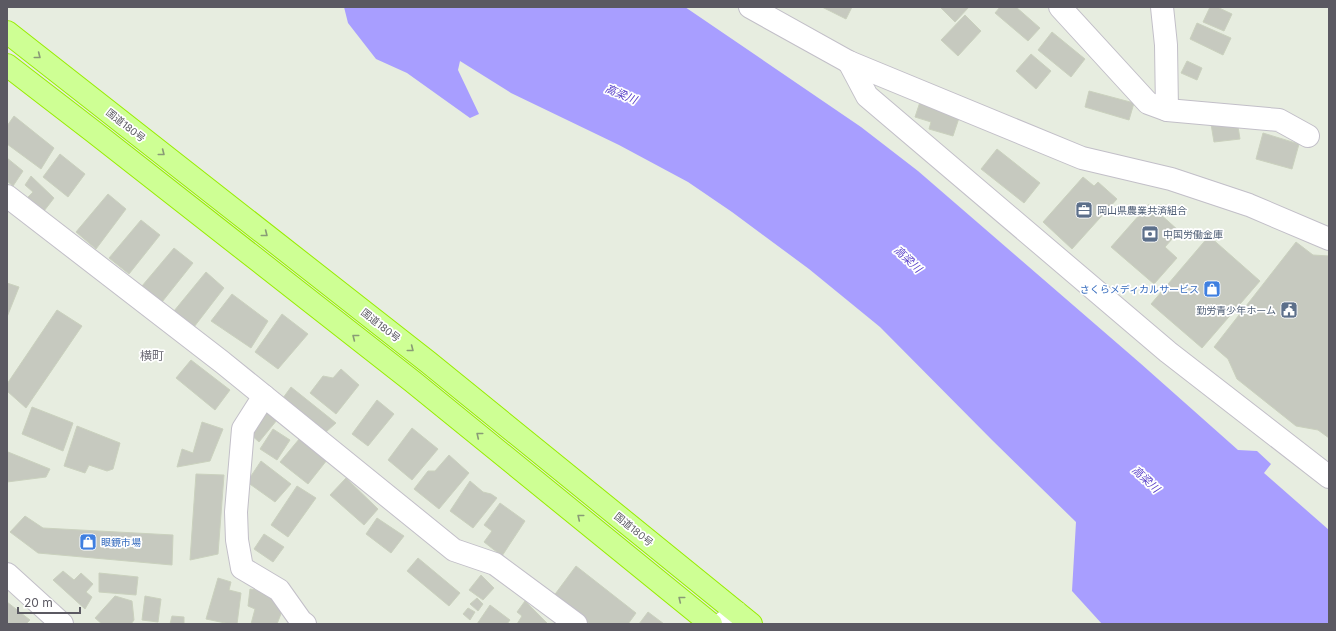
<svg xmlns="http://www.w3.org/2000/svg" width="1336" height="631" font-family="Inter,'Noto Sans JP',sans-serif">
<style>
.water{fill:#a89eff}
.building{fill:#c6c9bf;stroke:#cad1be}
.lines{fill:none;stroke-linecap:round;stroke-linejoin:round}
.minor-casing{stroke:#c2bfc8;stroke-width:24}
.tertiary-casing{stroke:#c2bfc8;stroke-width:24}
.trunk-casing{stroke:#98ed00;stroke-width:24}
.minor{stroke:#fff;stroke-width:22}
.tertiary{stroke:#fff;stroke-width:22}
.trunk{stroke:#ceff94;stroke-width:22}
.oneway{stroke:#899b76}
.labels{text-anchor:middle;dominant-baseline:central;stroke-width:3.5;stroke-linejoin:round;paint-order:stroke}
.street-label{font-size:10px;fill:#5b5962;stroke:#fff}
.service-label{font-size:10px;fill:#4e5e75;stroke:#fff;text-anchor:start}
.shop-label{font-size:10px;fill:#366cbe;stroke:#fff;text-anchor:end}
.water-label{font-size:11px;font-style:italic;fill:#553cc7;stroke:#fff}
.quarter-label{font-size:12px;fill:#6b6a74;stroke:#fff}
</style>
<rect width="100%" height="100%" fill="#e7ede0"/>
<path class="water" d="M 344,7 L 685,7 L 861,127 L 918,171 L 1140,363 L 1238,450 L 1257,451 L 1271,464 L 1264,473 L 1329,530 L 1329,624 L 1102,624 L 1072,591 L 1076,522 L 992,440 L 880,327 L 809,269 L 732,212 L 688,182 L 619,145 L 511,93 L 460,61 L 458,70 L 479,114 L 470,118 L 407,73 L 376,59 L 348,23 Z"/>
<g class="building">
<path d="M 822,7 L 852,7 L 846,19 Z"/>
<path d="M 940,7 L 969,7 L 955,22 Z"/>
<path d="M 1000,7 L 1016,7 L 1040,28 L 1028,41 L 995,13 Z"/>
<path d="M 1210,7 L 1217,7 L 1232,14 L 1224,31 L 1203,22 Z"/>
<path d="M 965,15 L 981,31 L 958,56 L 941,40 Z"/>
<path d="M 1197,23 L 1231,38 L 1223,55 L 1190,39 Z"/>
<path d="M 1052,32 L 1085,59 L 1071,77 L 1038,50 Z"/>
<path d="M 1031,54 L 1051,71 L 1036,89 L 1016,71 Z"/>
<path d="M 1187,61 L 1202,68 L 1197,80 L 1181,73 Z"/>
<path d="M 1089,91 L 1134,103 L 1129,120 L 1085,107 Z"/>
<path d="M 920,102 L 960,115 L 953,136 L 929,129 L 931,122 L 915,117 Z"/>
<path d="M 14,116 L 54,148 L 41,169 L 7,144 L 7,126 Z"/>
<path d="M 1237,120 L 1240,139 L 1214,142 L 1211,124 Z"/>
<path d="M 1263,133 L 1299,144 L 1292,169 L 1256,159 Z"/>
<path d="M 997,149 L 1040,183 L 1024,203 L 981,169 Z"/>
<path d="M 60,154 L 85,174 L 68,197 L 43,177 Z"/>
<path d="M 7,158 L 23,171 L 13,186 L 7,181 Z"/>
<path d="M 31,176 L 54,198 L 44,211 L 27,198 L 33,192 L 25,185 Z"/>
<path d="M 1083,177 L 1094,186 L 1098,182 L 1117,199 L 1072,249 L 1043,222 Z"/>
<path d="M 108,194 L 126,209 L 96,249 L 76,232 Z"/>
<path d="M 1149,204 L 1179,231 L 1165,247 L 1177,258 L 1154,284 L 1111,247 Z"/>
<path d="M 141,220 L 160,235 L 129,274 L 109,258 Z"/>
<path d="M 1209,236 L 1260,281 L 1202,348 L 1151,304 Z"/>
<path d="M 1296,242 L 1313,255 L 1329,256 L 1329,438 L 1318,430 L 1296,426 L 1237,379 L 1228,359 L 1214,347 Z"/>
<path d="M 174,248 L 193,263 L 162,302 L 142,286 Z"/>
<path d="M 206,272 L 224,288 L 194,327 L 174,311 Z"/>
<path d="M 7,283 L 19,287 L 7,317 Z"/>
<path d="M 232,294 L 268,321 L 251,348 L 211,321 Z"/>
<path d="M 57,310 L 82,326 L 26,408 L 7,391 L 7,384 Z"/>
<path d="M 282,314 L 308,334 L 278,369 L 255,352 Z"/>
<path d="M 191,360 L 230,390 L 215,410 L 176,378 Z"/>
<path d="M 341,369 L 359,385 L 336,414 L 310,393 L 323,376 L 333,378 Z"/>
<path d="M 291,387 L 336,423 L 326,432 L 283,398 Z"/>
<path d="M 377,400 L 394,414 L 368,446 L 352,434 Z"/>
<path d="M 32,407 L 73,423 L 63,451 L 22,434 Z"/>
<path d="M 265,409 L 277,420 L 259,442 L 249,433 Z"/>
<path d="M 202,422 L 223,429 L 210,461 L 177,467 L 182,449 L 193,453 Z"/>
<path d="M 77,426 L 120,443 L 113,469 L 107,471 L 89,465 L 85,473 L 64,466 Z"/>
<path d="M 412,428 L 438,449 L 412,480 L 388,460 Z"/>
<path d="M 273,429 L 290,440 L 277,460 L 260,449 Z"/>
<path d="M 300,438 L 327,460 L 308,484 L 280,462 Z"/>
<path d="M 8,452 L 50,469 L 46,477 L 7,482 L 7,455 Z"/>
<path d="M 449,455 L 469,473 L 439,509 L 414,489 L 428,471 L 435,471 Z"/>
<path d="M 261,461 L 291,484 L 275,502 L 247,482 Z"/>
<path d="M 196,474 L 224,475 L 218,554 L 190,560 Z"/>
<path d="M 346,478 L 378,509 L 364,525 L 330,495 Z"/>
<path d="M 470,481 L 483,492 L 491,494 L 497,498 L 473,528 L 450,511 Z"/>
<path d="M 297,486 L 316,498 L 288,537 L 271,525 Z"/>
<path d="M 500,503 L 525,521 L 502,556 L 484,542 L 492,531 L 484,525 Z"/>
<path d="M 25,516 L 43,528 L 173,535 L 172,565 L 38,553 L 10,532 Z"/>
<path d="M 377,518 L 404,536 L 391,553 L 366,534 Z"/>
<path d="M 264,534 L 284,547 L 273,562 L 254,549 Z"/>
<path d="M 418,558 L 460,593 L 449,606 L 407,571 Z"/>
<path d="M 576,566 L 636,613 L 628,624 L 590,624 L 553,597 Z"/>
<path d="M 63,571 L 74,580 L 81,573 L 93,584 L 86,592 L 92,597 L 85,609 L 53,580 Z"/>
<path d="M 99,573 L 138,577 L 136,595 L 99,592 Z"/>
<path d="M 481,575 L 494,588 L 483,600 L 469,590 Z"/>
<path d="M 218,578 L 231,582 L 229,590 L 241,593 L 237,624 L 230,624 L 206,619 Z"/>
<path d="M 250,589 L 271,592 L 284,606 L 277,624 L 251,624 L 255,609 L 248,606 Z"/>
<path d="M 115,596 L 132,601 L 134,620 L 131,624 L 102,624 L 95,618 Z"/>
<path d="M 145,596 L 161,599 L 158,622 L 142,620 Z"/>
<path d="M 477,598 L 483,604 L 478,611 L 470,604 Z"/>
<path d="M 525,601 L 548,624 L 517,624 L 522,616 L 517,612 Z"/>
<path d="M 7,602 L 30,620 L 26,624 L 7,624 Z"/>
<path d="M 490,605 L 510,620 L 507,624 L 477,624 Z"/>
<path d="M 468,608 L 475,612 L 470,620 L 463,614 Z"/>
<path d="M 648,612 L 664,624 L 639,624 Z"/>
<path d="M 172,616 L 184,617 L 184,624 L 170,624 Z"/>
</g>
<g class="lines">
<g class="minor-casing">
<g id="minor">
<path d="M 1060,7 L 1148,103 L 1167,110 L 1279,120 L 1308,136"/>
<path d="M 1162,7 L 1166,45 L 1167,110"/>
<path d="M 849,62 L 867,96 L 1168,352 L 1329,477"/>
<path d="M 7,196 L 222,362 L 454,550 L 495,564 L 576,624"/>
<path d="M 264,396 L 243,429 L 236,512 L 237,540 L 242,568 L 279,590 L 301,621 L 305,624"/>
<path d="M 722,624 L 736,612"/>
</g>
</g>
<g class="tertiary-casing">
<g id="tertiary">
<path d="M 750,7 L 849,62 L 1082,158 L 1171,179 L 1249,205 L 1329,239"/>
<path d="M 7,574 L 62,624"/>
</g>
</g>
<g class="trunk-casing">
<g id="trunk">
<path d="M 7,32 L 428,362 L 751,624"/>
<path d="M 7,65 L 94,132 L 412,381 L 711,624"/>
</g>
</g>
<use href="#minor" class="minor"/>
<use href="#tertiary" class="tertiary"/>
<use href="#trunk" class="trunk"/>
</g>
<defs><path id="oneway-chevron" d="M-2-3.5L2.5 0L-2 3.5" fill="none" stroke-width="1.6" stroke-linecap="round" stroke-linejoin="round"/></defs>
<g class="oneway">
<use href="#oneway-chevron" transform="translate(38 56) rotate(38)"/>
<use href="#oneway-chevron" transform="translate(162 153) rotate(38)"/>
<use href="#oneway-chevron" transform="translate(265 234) rotate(38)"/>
<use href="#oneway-chevron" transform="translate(355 337) rotate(-142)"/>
<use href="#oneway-chevron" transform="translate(411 349) rotate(38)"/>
<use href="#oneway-chevron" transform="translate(479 435) rotate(-141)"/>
<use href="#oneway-chevron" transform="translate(580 517) rotate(-141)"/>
<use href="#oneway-chevron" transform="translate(681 599) rotate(-141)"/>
</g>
<defs>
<g id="office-square" transform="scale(0.9)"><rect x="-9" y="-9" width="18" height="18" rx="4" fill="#5c6f8a" stroke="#fff"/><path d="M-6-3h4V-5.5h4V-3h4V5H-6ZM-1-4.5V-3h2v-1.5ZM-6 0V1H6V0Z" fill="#fff"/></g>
<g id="bank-square" transform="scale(0.9)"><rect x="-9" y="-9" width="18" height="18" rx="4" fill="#5c6f8a" stroke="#fff"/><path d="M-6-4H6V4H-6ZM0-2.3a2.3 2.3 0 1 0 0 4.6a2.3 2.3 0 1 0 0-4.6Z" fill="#fff"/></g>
<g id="shop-square" transform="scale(0.9)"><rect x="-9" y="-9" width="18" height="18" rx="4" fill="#3f7fe0" stroke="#fff"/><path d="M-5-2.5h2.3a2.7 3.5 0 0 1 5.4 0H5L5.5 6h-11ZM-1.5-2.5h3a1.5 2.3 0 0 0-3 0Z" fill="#fff"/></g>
<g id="civic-square" transform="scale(0.9)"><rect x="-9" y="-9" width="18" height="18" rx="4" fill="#5c6f8a" stroke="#fff"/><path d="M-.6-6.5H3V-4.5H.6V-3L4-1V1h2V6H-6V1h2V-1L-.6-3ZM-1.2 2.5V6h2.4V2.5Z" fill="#fff"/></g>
</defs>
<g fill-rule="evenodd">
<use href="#office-square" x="1084" y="210"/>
<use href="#bank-square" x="1150" y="234"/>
<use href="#shop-square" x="1212" y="289"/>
<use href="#civic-square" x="1289" y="310"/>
<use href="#shop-square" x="88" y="542"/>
</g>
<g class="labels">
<g class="street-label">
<text transform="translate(126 125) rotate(38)">国道180号</text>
<text transform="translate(381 325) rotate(38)">国道180号</text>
<text transform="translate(634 529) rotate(39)">国道180号</text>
</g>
<g class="service-label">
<text x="1097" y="210">岡山県農業共済組合</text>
<text x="1163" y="234">中国労働金庫</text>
<text x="1276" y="310" text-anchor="end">勤労青少年ホーム</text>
</g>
<g class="shop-label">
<text x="1199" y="289">さくらメディカルサービス</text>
<text x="101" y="542" text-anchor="start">眼鏡市場</text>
</g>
<g class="water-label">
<text transform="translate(621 94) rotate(23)">高梁川</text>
<text transform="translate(908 259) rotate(43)">高梁川</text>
<text transform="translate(1146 479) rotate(43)">高梁川</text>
</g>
<g class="quarter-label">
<text x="152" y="355">横町</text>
</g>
</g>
<rect width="1336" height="631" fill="none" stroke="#5b5962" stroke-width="16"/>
<path d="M18 607v6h62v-6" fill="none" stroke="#5b5962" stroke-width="2"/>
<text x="24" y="607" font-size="12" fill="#5b5962" stroke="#ffffff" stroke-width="3" paint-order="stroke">20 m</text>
</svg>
